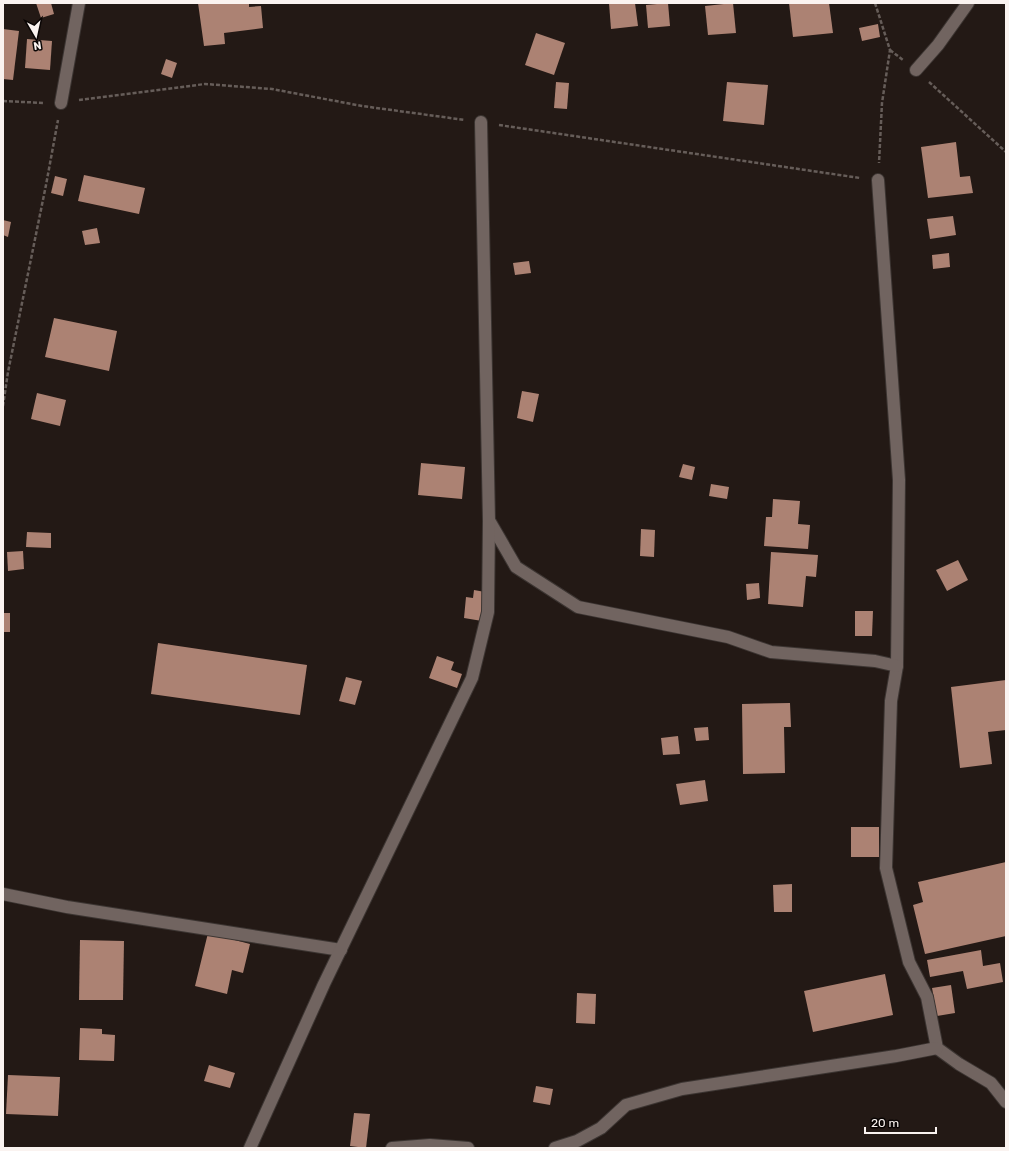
<svg xmlns="http://www.w3.org/2000/svg" width="1009" height="1151" font-family="Rubik,sans-serif">
<style>
.building{fill:#ac8273}
.lines{fill:none;stroke-linecap:round;stroke-linejoin:round}
.street-casing{stroke:#3c3532;stroke-width:14}
.path{stroke:#665d59;stroke-width:2.5;stroke-dasharray:4 2;stroke-linecap:butt}
.street{stroke:#716460;stroke-width:12}
</style>
<rect width="100%" height="100%" fill="#231915"/>
<g class="building">
<path d="M 36,3 L 51,3 L 54,14 L 41,18 Z"/>
<path d="M 198,3 L 249,3 L 249,7 L 261,6 L 263,28 L 224,33 L 225,44 L 204,46 Z"/>
<path d="M 609,3 L 635,3 L 638,26 L 611,29 Z"/>
<path d="M 668,3 L 670,26 L 648,28 L 646,5 Z"/>
<path d="M 733,3 L 736,33 L 708,35 L 705,6 Z"/>
<path d="M 789,3 L 829,3 L 833,33 L 793,37 Z"/>
<path d="M 878,24 L 880,37 L 862,41 L 859,28 Z"/>
<path d="M 3,29 L 19,31 L 13,80 L 3,79 Z"/>
<path d="M 536,33 L 565,43 L 554,75 L 525,65 Z"/>
<path d="M 27,39 L 52,41 L 50,70 L 25,68 Z"/>
<path d="M 166,59 L 177,63 L 172,78 L 161,74 Z"/>
<path d="M 556,82 L 569,83 L 567,109 L 554,108 Z"/>
<path d="M 727,82 L 768,85 L 764,125 L 723,121 Z"/>
<path d="M 956,142 L 960,177 L 970,176 L 973,193 L 928,198 L 921,147 Z"/>
<path d="M 84,175 L 145,188 L 139,214 L 78,201 Z"/>
<path d="M 55,176 L 67,179 L 63,196 L 51,193 Z"/>
<path d="M 953,216 L 956,235 L 930,239 L 927,219 Z"/>
<path d="M 3,220 L 11,222 L 8,237 L 3,235 Z"/>
<path d="M 97,228 L 100,243 L 85,245 L 82,231 Z"/>
<path d="M 949,253 L 950,267 L 933,269 L 932,255 Z"/>
<path d="M 529,261 L 531,273 L 515,275 L 513,263 Z"/>
<path d="M 54,318 L 117,331 L 109,371 L 45,357 Z"/>
<path d="M 522,391 L 539,394 L 533,422 L 517,418 Z"/>
<path d="M 37,393 L 66,400 L 60,426 L 31,419 Z"/>
<path d="M 421,463 L 465,467 L 462,499 L 418,495 Z"/>
<path d="M 683,464 L 695,467 L 692,480 L 679,477 Z"/>
<path d="M 711,484 L 729,487 L 727,499 L 709,496 Z"/>
<path d="M 773,499 L 800,501 L 798,524 L 810,525 L 808,549 L 764,546 L 766,517 L 772,517 Z"/>
<path d="M 641,529 L 655,530 L 654,557 L 640,556 Z"/>
<path d="M 27,532 L 51,533 L 51,548 L 26,547 Z"/>
<path d="M 23,551 L 24,569 L 8,571 L 7,552 Z"/>
<path d="M 771,552 L 818,555 L 816,577 L 806,576 L 803,607 L 768,604 Z"/>
<path d="M 958,560 L 968,580 L 947,591 L 936,570 Z"/>
<path d="M 759,583 L 760,598 L 747,600 L 746,584 Z"/>
<path d="M 474,590 L 485,592 L 482,621 L 464,618 L 466,597 L 473,598 Z"/>
<path d="M 855,611 L 873,611 L 872,636 L 855,636 Z"/>
<rect x="3" y="613" width="7" height="19"/>
<path d="M 158,643 L 307,665 L 300,715 L 151,694 Z"/>
<path d="M 437,656 L 454,662 L 451,670 L 462,674 L 457,688 L 429,678 Z"/>
<path d="M 346,677 L 362,681 L 355,705 L 339,701 Z"/>
<path d="M 1006,680 L 1006,730 L 988,732 L 992,764 L 960,768 L 951,687 Z"/>
<path d="M 790,703 L 791,727 L 784,727 L 785,773 L 743,774 L 742,704 Z"/>
<path d="M 708,727 L 709,740 L 696,741 L 694,728 Z"/>
<path d="M 678,736 L 680,754 L 663,755 L 661,738 Z"/>
<path d="M 705,780 L 708,801 L 680,805 L 676,784 Z"/>
<rect x="851" y="827" width="28" height="30"/>
<path d="M 1006,862 L 1006,936 L 925,954 L 913,905 L 923,902 L 918,882 Z"/>
<path d="M 792,884 L 792,912 L 774,912 L 773,885 Z"/>
<path d="M 208,933 L 250,944 L 243,973 L 232,970 L 227,994 L 195,986 Z"/>
<path d="M 80,940 L 124,941 L 123,1000 L 79,1000 Z"/>
<path d="M 981,950 L 983,966 L 1000,963 L 1003,982 L 967,989 L 963,971 L 930,977 L 927,960 Z"/>
<path d="M 885,974 L 893,1015 L 813,1032 L 804,991 Z"/>
<path d="M 951,985 L 955,1013 L 937,1016 L 932,988 Z"/>
<path d="M 577,993 L 596,994 L 595,1024 L 576,1023 Z"/>
<path d="M 80,1028 L 102,1029 L 102,1034 L 115,1035 L 114,1061 L 79,1060 Z"/>
<path d="M 209,1065 L 235,1073 L 230,1088 L 204,1081 Z"/>
<path d="M 8,1075 L 60,1077 L 58,1116 L 6,1114 Z"/>
<path d="M 536,1086 L 553,1089 L 550,1105 L 533,1102 Z"/>
<path d="M 354,1113 L 370,1114 L 366,1148 L 350,1146 Z"/>
</g>
<g class="lines">
<g class="street-casing">
<g id="street">
<path d="M 916,70 L 938,45 L 968,3"/>
<path d="M 61,103 L 79,3"/>
<path d="M 878,180 L 899,480 L 897,666 L 891,701 L 886,868 L 909,962 L 927,997 L 937,1048 L 959,1064 L 991,1083 L 1006,1102"/>
<path d="M 490,522 L 516,567 L 578,607 L 728,637 L 771,652 L 875,661 L 897,666"/>
<path d="M 3,894 L 67,907 L 341,950"/>
<path d="M 250,1148 L 324,984 L 472,678 L 488,612 L 489,521 L 481,122"/>
<path d="M 392,1148 L 430,1145 L 468,1148"/>
<path d="M 555,1148 L 577,1141 L 601,1128 L 626,1105 L 682,1089 L 896,1056 L 937,1048"/>
</g>
</g>
<g class="path">
<path d="M 875,3 L 890,50 L 882,103 L 879,163"/>
<path d="M 890,50 L 903,60"/>
<path d="M 929,82 L 1006,152"/>
<path d="M 79,100 L 205,84 L 272,89 L 362,106 L 465,120"/>
<path d="M 3,101 L 44,103"/>
<path d="M 499,125 L 860,178"/>
<path d="M 3,406 L 8,372 L 46,185 L 58,120"/>
</g>
<use href="#street" class="street"/>
</g>
<rect width="1009" height="1151" fill="none" stroke="#faf3f0" stroke-width="8"/>
<g transform="translate(36 36) rotate(171)" stroke="#090504" stroke-width="3" paint-order="stroke">
<path d="M0-3L7 15L0 10L-7 15Z" fill="#faf3f0"/>
<text y="-6" font-size="11" font-weight="bold" text-anchor="middle" fill="#faf3f0">N</text>
</g>
<path d="M865 1127v6h71v-6" fill="none" stroke="#faf3f0" stroke-width="2"/>
<text x="871" y="1127" font-size="12" fill="#faf3f0" stroke="#090504" stroke-width="3" paint-order="stroke">20 m</text>
</svg>
